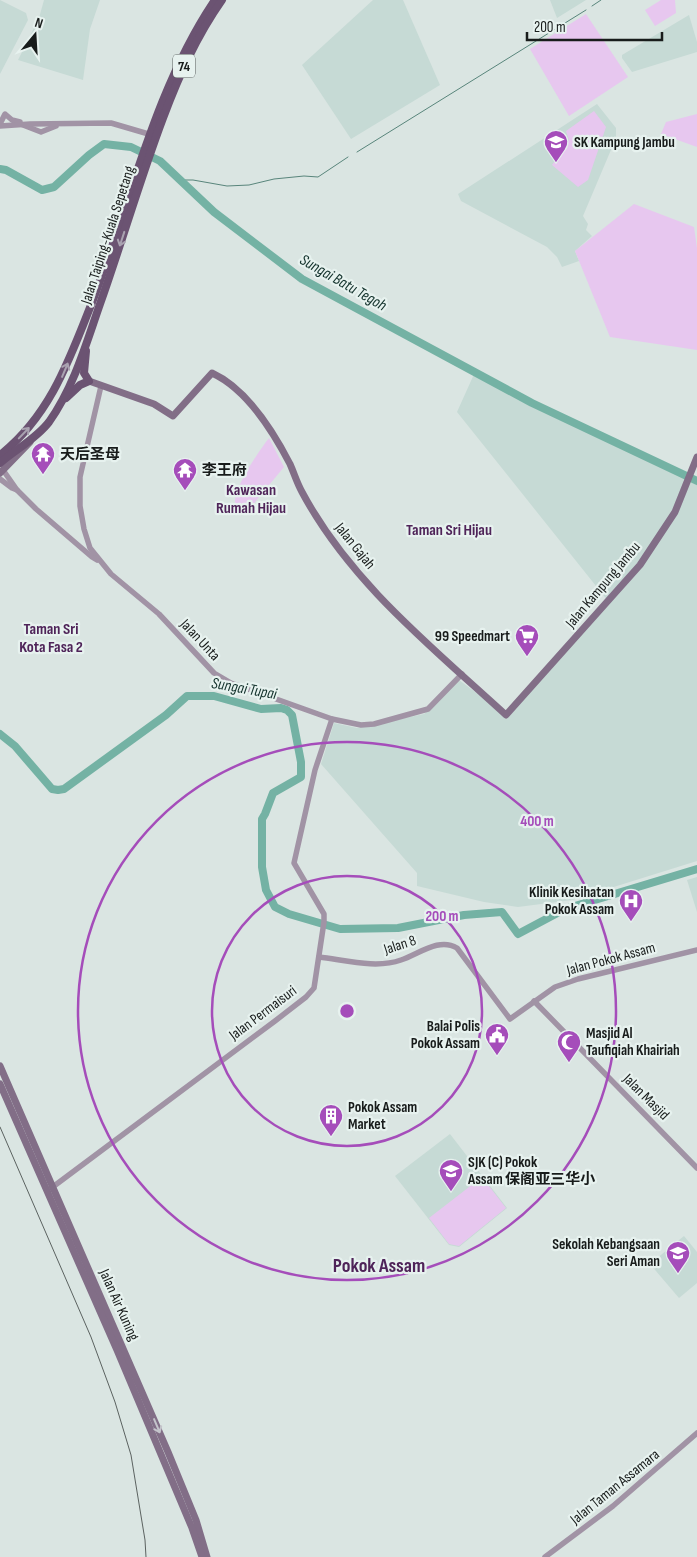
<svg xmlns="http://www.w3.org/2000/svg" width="697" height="1557" font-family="'Sofia Sans Condensed','Noto Sans SC',sans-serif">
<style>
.built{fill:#c6dad5}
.green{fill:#e7c7ef}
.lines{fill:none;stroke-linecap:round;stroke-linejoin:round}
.stream{stroke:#58857b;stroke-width:1}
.river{stroke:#74b2a4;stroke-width:8}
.tertiary{stroke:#a193a5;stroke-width:5.5}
.secondary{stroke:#826e87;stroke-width:7}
.primary{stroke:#6b5372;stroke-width:8}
.rail{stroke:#5b6260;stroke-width:1}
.oneway{stroke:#a9a2b0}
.oneway2{stroke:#c4c4cb}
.ring{fill:none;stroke:#a54dba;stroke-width:2.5}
.labels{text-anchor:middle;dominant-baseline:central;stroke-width:4.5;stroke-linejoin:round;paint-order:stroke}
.shield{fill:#e7f2ef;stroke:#565c5b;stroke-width:1}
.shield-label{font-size:14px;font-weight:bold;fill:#181c1b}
.poi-label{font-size:15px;font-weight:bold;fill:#181c1b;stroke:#e7f2ef;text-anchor:start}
.street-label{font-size:15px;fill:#181c1b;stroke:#e7f2ef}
.water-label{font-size:16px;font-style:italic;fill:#11302a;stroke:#e7f2ef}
.neighbourhood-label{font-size:16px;font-weight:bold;fill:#4f2459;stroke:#e7f2ef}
.district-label{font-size:20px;font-weight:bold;fill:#4f2459;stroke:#e7f2ef}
.centre{fill:#a54dba;stroke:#e7f2ef;stroke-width:2.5}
.ring-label{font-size:15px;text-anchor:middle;font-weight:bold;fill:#a54dba;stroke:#e7f2ef;stroke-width:4.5;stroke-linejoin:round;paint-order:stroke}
</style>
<rect width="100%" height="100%" fill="#dae5e2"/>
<g class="built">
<path d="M 0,0 L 26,13 L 28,20 L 0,74 Z"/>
<path d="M 44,0 L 100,0 L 90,29 L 83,80 L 18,60 L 39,18 Z"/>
<path d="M 373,0 L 403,0 L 440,85 L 351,139 L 302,65 Z"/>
<path d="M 550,0 L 586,0 L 557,18 Z"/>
<path d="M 689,15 L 697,42 L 697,52 L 632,72 L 622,58 L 622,55 Z"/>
<path d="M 597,104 L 616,128 L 616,138 L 583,216 L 588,224 L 586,230 L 592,236 L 575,251 L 579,261 L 562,267 L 557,257 L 547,247 L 461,201 L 458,194 Z"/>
<path d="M 475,372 L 697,485 L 697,861 L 572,900 L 518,907 L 484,902 L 417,886 L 417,873 L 321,764 L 334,723 L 357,728 L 424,714 L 459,680 L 505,714 L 608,601 L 457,412 Z"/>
<path d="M 697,877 L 697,912 L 687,880 Z"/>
<path d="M 450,1134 L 507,1208 L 459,1247 L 449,1245 L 395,1176 Z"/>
<path d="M 684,1236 L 697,1252 L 697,1283 L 679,1298 L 650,1264 Z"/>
</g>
<g class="green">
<path d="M 661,0 L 675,0 L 676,13 L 655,26 L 645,10 Z"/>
<path d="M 586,14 L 628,77 L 569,116 L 530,49 Z"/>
<path d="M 594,111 L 606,127 L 588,180 L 578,187 L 552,165 L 569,140 L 566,131 Z"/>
<path d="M 697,114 L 697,147 L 661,134 L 666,122 Z"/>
<path d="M 634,204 L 694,227 L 697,248 L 697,350 L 610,337 L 575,251 Z"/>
<path d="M 269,438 L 284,467 L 246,513 L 235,503 C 234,487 259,451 269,438 Z"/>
<path d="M 482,1177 L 506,1208 L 459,1246 L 449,1244 L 429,1218 Z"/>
</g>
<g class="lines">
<g class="stream">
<path d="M 592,6 L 601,0"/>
<path d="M 357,152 L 586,10"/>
<path d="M 180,180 L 193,180 L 227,186 L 249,185 L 274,179 L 304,176 L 318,177 L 348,157"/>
</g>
<g class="river">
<path d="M 0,169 L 6,170 L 42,190 L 54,187 L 89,155 L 104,144 L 131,147 L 160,161 L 214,212 L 302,279 L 532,403 L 697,481"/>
<path d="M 0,734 L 15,746 L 52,789 L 58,790 L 64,789 L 166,715 L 187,696 L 214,696 L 261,709 L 281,708 L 287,710 L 292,715 L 301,762 L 301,777 L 273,793 L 265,814 L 262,819 L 262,867 L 266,890 L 275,907 L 289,914 L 340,929 L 398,928 L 464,915 L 502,912 L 518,934 L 565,909 L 697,869"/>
</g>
<g class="tertiary">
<path d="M 0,124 L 5,114 L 12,120 L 20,122"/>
<path d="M 23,125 L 41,132 L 56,126"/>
<path d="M 0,126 L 30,124 L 111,123 L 152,135"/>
<path d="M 101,386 L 80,477 L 80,506 L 84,529 L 90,548 L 111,574 L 159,614 L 214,673 L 231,683 L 332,719 L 361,725 L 374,724 L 428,709 L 462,674"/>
<path d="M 3,470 L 17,490 L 36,509 L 92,557 L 97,560"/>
<path d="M 0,479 L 12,488 L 17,490"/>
<path d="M 319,957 C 345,960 376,969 401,960 C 419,954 439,937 457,948 L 510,1019 L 555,987 L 578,979 L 697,950"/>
<path d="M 534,1001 L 697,1168"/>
<path d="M 50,1189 L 275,1021 L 306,997 L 314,988 L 324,922 L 324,914 L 294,863 L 315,770 L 332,719"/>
<path d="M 545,1557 L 613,1506 L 697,1433"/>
</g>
<g class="secondary">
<path d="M 89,381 L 154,404 L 173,416 L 212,373 C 247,389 273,431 290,464 C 294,473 297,483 302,492 C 350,582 432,647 506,715 L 640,565 L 675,512 L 697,457"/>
<path d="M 0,473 L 30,442"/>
<path d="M 0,1066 L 168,1452 L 196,1520 L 207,1557"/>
<path d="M 0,1084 L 117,1350 L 192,1528 L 202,1557"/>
</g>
<g class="primary">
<path d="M 66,398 L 80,385 L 89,381 L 84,373 L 86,351"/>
<path d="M 0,455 C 49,417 69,361 91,305 C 130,205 154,90 215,0"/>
<path d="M 0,463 C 16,449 36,439 49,422 C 74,387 86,344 100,304 C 122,242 140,179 163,118 C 179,76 196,37 222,0"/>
</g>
<path class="rail" d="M 0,1127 L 91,1337 L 115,1402 L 131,1455 L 145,1540 L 146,1557"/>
</g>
<defs><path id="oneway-shaft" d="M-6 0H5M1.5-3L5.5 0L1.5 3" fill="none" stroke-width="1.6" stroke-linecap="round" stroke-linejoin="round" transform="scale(1.25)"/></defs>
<g class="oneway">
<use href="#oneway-shaft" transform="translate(122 239) rotate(108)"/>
<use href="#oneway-shaft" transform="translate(65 370) rotate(-67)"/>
<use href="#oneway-shaft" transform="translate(24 433) rotate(-46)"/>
</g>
<use class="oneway2" href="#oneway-shaft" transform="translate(157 1426) rotate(67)"/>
<g class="ring">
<circle cx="347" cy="1011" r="135"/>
<circle cx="347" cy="1011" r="269"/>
</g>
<defs>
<g id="school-pin" transform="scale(1.25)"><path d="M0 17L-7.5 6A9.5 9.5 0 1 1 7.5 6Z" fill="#a54dba" stroke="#e7f2ef"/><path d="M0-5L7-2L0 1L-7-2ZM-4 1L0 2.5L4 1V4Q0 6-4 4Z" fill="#fff"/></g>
<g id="temple-pin" transform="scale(1.25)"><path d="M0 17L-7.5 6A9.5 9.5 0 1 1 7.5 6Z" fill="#a54dba" stroke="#e7f2ef"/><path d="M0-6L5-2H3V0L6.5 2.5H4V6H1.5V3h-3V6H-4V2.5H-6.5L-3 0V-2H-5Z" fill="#fff"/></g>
<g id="supermarket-pin" transform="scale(1.25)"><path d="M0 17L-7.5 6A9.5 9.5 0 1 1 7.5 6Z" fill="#a54dba" stroke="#e7f2ef"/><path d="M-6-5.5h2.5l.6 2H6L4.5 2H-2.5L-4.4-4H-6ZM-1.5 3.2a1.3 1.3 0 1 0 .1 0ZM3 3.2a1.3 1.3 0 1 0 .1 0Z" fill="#fff"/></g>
<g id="hospital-pin" transform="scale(1.25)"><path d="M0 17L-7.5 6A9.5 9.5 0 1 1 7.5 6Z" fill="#a54dba" stroke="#e7f2ef"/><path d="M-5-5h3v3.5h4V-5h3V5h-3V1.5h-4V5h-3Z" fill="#fff"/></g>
<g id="civic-pin" transform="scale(1.25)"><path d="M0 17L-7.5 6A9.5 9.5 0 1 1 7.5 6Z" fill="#a54dba" stroke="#e7f2ef"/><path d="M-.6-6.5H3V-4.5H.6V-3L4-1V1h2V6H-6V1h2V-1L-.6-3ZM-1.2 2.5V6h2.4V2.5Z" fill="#fff"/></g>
<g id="mosque-pin" transform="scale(1.25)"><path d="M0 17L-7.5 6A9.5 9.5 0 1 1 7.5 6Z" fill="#a54dba" stroke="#e7f2ef"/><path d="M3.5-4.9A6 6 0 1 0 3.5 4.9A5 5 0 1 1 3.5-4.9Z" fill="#fff"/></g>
<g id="building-pin" transform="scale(1.25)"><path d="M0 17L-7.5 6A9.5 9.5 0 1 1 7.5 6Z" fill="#a54dba" stroke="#e7f2ef"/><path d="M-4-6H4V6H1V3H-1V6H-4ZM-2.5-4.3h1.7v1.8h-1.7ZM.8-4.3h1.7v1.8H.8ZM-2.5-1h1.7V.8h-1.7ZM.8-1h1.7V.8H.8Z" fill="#fff"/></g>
</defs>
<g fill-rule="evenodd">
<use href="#school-pin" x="556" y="142"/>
<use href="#temple-pin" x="43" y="454"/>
<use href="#temple-pin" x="185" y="470"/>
<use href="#supermarket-pin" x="527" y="636"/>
<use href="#hospital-pin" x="631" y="901"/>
<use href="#civic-pin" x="497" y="1035"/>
<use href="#mosque-pin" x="569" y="1042"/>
<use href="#building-pin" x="331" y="1116"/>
<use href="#school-pin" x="451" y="1171"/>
<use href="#school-pin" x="678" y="1253"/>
</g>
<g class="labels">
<rect class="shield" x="173" y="54.5" width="22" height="23" rx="4"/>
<g class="shield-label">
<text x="184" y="66">74</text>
</g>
<g class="poi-label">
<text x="574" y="142">SK Kampung Jambu</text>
<text x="60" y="454">天后圣母</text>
<text x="202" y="470">李王府</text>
<text x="510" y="636" text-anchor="end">99 Speedmart</text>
<text x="614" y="892" text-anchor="end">Klinik Kesihatan<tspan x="614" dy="17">Pokok Assam</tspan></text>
<text x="480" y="1026" text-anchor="end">Balai Polis<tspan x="480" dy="17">Pokok Assam</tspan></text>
<text x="586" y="1033">Masjid Al<tspan x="586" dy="17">Taufiqiah Khairiah</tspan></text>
<text x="348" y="1107">Pokok Assam<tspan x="348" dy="17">Market</tspan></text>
<text x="468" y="1162">SJK (C) Pokok<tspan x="468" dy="17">Assam 保阁亚三华小</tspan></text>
<text x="660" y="1244" text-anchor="end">Sekolah Kebangsaan<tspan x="660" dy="17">Seri Aman</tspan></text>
</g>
<g class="street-label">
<text transform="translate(108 235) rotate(-72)">Jalan Taiping-Kuala Sepetang</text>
<text transform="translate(355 546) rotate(51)">Jalan Gajah</text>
<text transform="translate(603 585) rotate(-50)">Jalan Kampung Jambu</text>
<text transform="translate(200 640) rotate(47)">Jalan Unta</text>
<text transform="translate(400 945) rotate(-18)">Jalan 8</text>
<text transform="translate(611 959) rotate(-15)">Jalan Pokok Assam</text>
<text transform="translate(263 1013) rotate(-37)">Jalan Permaisuri</text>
<text transform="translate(646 1097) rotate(45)">Jalan Masjid</text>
<text transform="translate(119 1305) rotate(66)">Jalan Air Kuning</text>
<text transform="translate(615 1487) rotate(-39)">Jalan Taman Assamara</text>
</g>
<g class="water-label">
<text transform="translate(343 283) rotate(30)">Sungai Batu Tegoh</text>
<text transform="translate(244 689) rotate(10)">Sungai Tupai</text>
</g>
<g class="neighbourhood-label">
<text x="251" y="490">Kawasan<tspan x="251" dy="18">Rumah Hijau</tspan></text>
<text x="449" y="530">Taman Sri Hijau</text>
<text x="51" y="629">Taman Sri<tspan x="51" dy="18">Kota Fasa 2</tspan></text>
</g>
<g class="district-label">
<text x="379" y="1266">Pokok Assam</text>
</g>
</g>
<circle cx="347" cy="1011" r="8" class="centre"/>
<g class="ring-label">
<text x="537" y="826">400 m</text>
<text x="442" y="921">200 m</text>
</g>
<g transform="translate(35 35) rotate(18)" stroke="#e7f2ef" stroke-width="4" paint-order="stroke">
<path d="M0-4L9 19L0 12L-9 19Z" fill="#181c1b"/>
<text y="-8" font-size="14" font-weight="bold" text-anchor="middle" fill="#181c1b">N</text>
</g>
<path d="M527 32v8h135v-8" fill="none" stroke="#181c1b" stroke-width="2.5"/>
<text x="534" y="32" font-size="15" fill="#181c1b" stroke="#e7f2ef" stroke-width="4" paint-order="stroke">200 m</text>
</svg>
